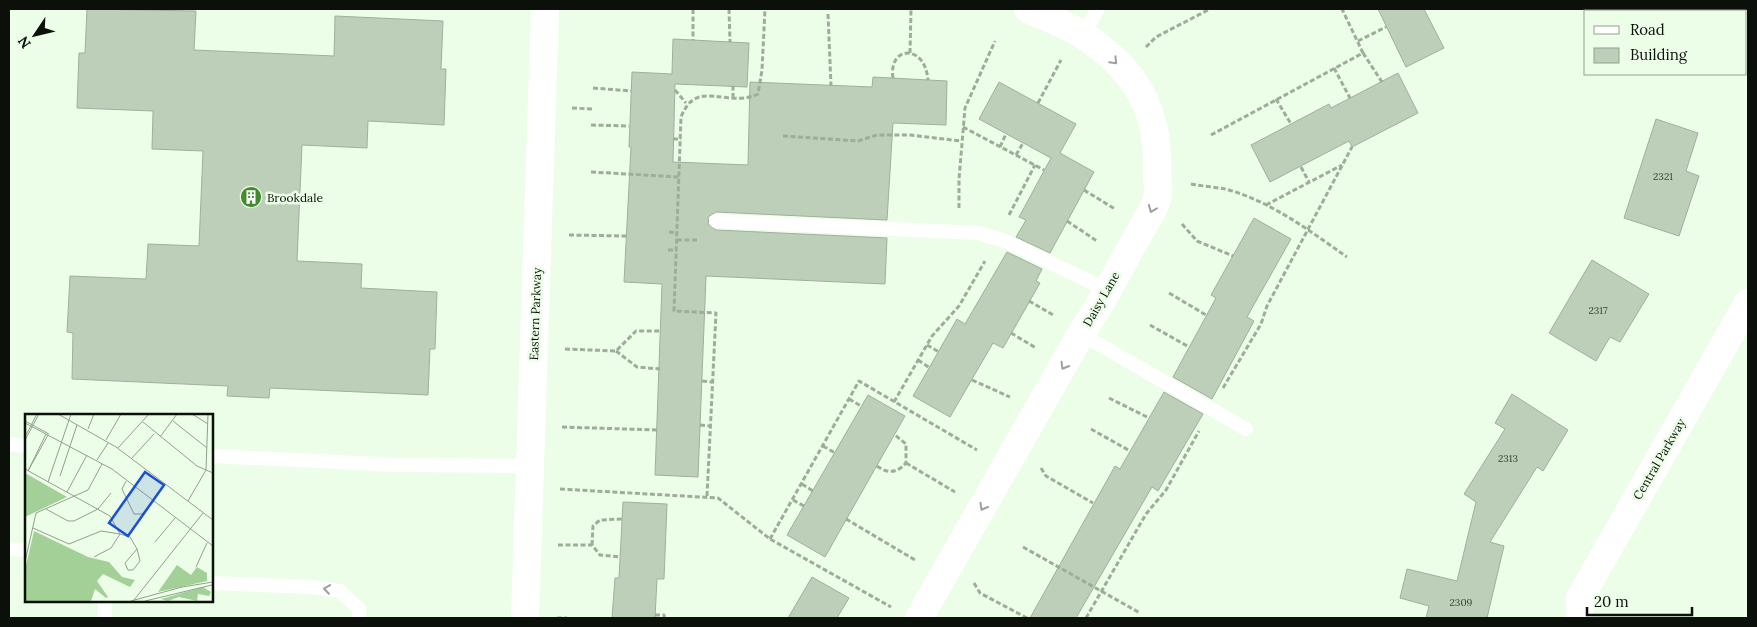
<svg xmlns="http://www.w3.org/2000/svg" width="1757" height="627" font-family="Lora,serif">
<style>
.building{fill:#becfb9;stroke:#9faf9b}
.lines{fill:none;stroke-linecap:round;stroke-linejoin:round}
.path{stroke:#9fac9c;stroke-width:3;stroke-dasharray:5 2.5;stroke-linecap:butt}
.lane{stroke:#fff;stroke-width:14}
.street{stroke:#fff;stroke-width:28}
.oneway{stroke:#9da09d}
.labels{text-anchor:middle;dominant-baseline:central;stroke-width:5;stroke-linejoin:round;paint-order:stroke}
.number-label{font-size:10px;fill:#384036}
.poi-label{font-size:12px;fill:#0b110a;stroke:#edfee8;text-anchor:start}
.street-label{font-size:12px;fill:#0b110a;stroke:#edfee8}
.inset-road{fill:none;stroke:#939f8f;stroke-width:1}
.view{fill:#1d4ed8;fill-opacity:0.15;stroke:#1d4ed8;stroke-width:2.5}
.inset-edge{fill:none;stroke:#0b110a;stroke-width:2.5}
</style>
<rect width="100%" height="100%" fill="#edfee8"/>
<g class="building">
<path d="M 87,9 L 196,11 L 194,50 L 334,56 L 335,16 L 443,21 L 441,69 L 446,69 L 444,125 L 368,121 L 367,148 L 302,145 L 297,261 L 362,264 L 361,288 L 437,292 L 435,349 L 430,349 L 428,395 L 270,388 L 269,398 L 227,396 L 228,386 L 72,379 L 73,333 L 67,332 L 70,276 L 146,279 L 148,244 L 199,246 L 203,151 L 152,149 L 153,111 L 77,108 L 79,53 L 85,53 Z"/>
<path d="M 1378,9 L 1424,9 L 1444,48 L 1406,67 Z"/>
<path d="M 673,39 L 749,43 L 747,87 L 675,84 L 673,162 L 748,165 L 750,82 L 872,87 L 873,77 L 947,81 L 946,125 L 893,123 L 887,220 L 716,212 L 708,217 L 709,225 L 716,230 L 887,238 L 885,284 L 706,276 L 698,477 L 655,475 L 662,284 L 624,282 L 631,147 L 629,147 L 632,72 L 672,74 Z"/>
<path d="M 1398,73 L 1418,113 L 1352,147 L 1349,141 L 1270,182 L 1251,145 L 1329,104 L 1331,108 Z"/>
<path d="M 999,82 L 1076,124 L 1060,153 L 1094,172 L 1050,253 L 1016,237 L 1026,220 L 1019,217 L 1051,158 L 979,119 Z"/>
<path d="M 1656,119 L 1698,133 L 1686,171 L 1699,176 L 1679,236 L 1624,218 Z"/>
<path d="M 1254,218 L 1291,239 L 1247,317 L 1254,321 L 1212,399 L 1173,377 L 1216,298 L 1211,295 Z"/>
<path d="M 1007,252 L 1042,269 L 1036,281 L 1040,283 L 1003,348 L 993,343 L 950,417 L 913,396 L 957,319 L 965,324 Z"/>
<path d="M 1592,260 L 1649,294 L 1620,342 L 1610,337 L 1596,361 L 1549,333 Z"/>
<path d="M 1164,392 L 1203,414 L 1158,491 L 1152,487 L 1076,618 L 1030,618 L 1115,466 L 1120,469 Z"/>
<path d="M 1512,394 L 1568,430 L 1543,471 L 1537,467 L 1490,542 L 1504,546 L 1487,618 L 1426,618 L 1429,606 L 1400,598 L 1407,569 L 1457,581 L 1476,502 L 1464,494 L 1505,429 L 1495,423 Z"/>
<path d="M 868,395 L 905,416 L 825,557 L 787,535 Z"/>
<path d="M 623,502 L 667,504 L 664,579 L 657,579 L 655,618 L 612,618 L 615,578 L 619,578 Z"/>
<path d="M 812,577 L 849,598 L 837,618 L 788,618 Z"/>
</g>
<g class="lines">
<g class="path">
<path d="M 693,9 L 693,40"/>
<path d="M 729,9 L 730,42"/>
<path d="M 828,14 L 831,86"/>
<path d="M 1358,41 L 1386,27"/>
<path d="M 1146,47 L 1156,37 L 1210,9"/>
<path d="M 910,53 L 911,9"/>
<path d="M 1363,53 L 1382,82"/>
<path d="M 1334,68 L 1350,98"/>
<path d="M 893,78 C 888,46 925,43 928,80"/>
<path d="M 593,88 L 631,91"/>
<path d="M 675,90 L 686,103"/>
<path d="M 733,98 L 733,86"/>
<path d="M 1276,99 L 1291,124"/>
<path d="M 1038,103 L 1061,60"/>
<path d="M 572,108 L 592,109"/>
<path d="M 591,125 L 629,126"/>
<path d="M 963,127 L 1044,170"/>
<path d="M 1211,135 L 1363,53 L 1342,9"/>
<path d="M 783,136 L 858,141 L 877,135 L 910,135 L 961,141"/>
<path d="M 673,139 L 681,139"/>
<path d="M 1000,147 L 1006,134"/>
<path d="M 1016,155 L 1023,143"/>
<path d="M 1301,167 L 1309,182"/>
<path d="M 591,172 L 680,177"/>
<path d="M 1191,184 C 1202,186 1214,187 1225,189 C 1269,200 1310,231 1347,257"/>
<path d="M 1084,190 L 1115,209"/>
<path d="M 1266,205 L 1342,165"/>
<path d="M 959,208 L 959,179 L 965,108 L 995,41"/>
<path d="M 1009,215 L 1035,165"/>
<path d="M 1067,221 L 1097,241"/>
<path d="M 1182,224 L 1197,241 L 1233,256"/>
<path d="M 669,232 L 678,233"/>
<path d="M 569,235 L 626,236"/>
<path d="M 677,240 L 699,240"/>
<path d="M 668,250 L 677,250"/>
<path d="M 1169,293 L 1206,315"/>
<path d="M 1029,301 L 1055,316"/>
<path d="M 1150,325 L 1189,347"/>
<path d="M 1011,333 L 1036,348"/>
<path d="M 927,345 L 939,352"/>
<path d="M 565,349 L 616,351 L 636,331 L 661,331"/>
<path d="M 616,351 L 637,367 L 660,369"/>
<path d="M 918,360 L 930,368"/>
<path d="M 972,380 L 1010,397"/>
<path d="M 702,381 L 712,382"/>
<path d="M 1223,388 L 1261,324 L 1267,306 L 1352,147"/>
<path d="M 1109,398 L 1149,418"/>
<path d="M 849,399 L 861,406"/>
<path d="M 894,402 L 932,336 L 959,306 L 985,261"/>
<path d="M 700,425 L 710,426"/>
<path d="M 562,427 L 657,430"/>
<path d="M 1091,429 L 1130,451"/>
<path d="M 823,446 L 835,453"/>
<path d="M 906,463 L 955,492"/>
<path d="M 877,466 C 888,474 897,473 906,463 L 906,444 L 895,435"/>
<path d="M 1041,468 L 1046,476 L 1093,503"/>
<path d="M 802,484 L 813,491"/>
<path d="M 560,489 L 718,498 L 770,539 L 891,607"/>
<path d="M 707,496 L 716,313 L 674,311 L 681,117 C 697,77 726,109 758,94 L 762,70 L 765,9"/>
<path d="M 793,500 L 804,506"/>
<path d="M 846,519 L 915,560"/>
<path d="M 770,539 L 859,381 L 977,450"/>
<path d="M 558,545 L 592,545 L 600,555 L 620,557"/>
<path d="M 592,545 L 593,526 L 600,520 L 622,519"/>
<path d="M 1023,547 L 1140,613"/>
<path d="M 974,583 L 980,593 L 1027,618"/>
<path d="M 655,615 L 664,615 L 664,618"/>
<path d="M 557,618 L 567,618"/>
<path d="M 1086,618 L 1146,514 L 1166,490 L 1199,431"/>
</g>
<g class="lane">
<path d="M 1083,35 L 1098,9"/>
<path d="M 716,221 L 979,233 L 1005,241 L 1107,290"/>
<path d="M 1081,334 L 1246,429"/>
<path d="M 9,444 L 26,446"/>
<path d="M 211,456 L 397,465 L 530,466"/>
<path d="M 9,549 L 26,550"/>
<path d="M 211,583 L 312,587 L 340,591 L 359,609 L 359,618"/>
<path d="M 105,618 L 105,601"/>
</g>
<g class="street">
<path d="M 525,618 L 545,9"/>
<path d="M 919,618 L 1081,334 C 1103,302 1120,266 1140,232 C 1146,220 1156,208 1158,195 C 1159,188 1157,182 1157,175 C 1160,112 1137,70 1083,35 C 1067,25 1046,17 1028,9"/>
<path d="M 1580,618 L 1580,598 L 1748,303"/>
</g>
</g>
<defs><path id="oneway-chevron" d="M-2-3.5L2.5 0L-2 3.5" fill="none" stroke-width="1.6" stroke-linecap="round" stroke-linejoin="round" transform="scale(1.25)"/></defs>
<g class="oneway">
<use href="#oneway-chevron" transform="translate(1114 61) rotate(46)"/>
<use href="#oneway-chevron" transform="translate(1152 209) rotate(112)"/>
<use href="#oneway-chevron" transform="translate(1064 366) rotate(120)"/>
<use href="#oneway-chevron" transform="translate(983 507) rotate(120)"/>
<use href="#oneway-chevron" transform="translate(327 589) rotate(-172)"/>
</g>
<defs>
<g id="building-disc" transform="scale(1.125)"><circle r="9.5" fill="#458a2e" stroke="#edfee8"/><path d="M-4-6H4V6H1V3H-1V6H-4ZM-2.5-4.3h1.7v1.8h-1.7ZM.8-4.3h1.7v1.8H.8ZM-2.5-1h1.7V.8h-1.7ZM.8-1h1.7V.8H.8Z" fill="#fff"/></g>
</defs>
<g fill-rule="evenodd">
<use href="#building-disc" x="251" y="197"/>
</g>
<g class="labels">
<g class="number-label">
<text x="1663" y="176">2321</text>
<text x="1598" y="310">2317</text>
<text x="1508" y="458">2313</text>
<text x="1461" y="602">2309</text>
</g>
<g class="poi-label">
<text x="267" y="197">Brookdale</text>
</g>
<g class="street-label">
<text transform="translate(1101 299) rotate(-60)">Daisy Lane</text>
<text transform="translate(535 314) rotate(-88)">Eastern Parkway</text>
<text transform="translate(1659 459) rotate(-60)">Central Parkway</text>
</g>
</g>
<g transform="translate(25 414)">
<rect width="188" height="188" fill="#edfee8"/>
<path d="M 0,59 L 42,83 L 0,103 ZM 9,117 L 63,143 L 84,148 L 97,163 L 110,166 L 105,173 L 78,160 L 72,167 L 83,183 L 81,184 L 70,175 L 66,187 L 0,187 L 0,156 ZM 152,151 L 166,161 L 172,153 L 182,159 L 182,167 L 133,178 ZM 178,173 L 186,178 L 184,182 L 173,180 L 172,187 L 154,183 L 143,187 L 136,185 Z" fill="#a2d096"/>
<path class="inset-road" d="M 33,0 L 91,33 L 188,106M 167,0 L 183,10M 0,7 L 24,20M 148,7 L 182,34M 118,8 L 172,52 L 188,59M 0,9 L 87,55 L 188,132M 63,15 L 69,0M 1,21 L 12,0M 135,23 L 152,0M 0,26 L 14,0M 81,26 L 96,0M 93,34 L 124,0M 107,44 L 129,20M 72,46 L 83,29M 0,55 L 85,102 L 95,120M 3,57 L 21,20M 3,57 L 23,21M 35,62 L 52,11M 101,67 L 97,75 L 109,100 L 117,100 L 129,87M 23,68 L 46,0M 42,78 L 62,41M 163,87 L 181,56 L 183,0M 21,95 L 43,107 L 49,107 L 73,95 L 86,79M 8,114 L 44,130 L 76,117 L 95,120 L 105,123 L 112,135M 130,128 L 150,104M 112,135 L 115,147 L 108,156 L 103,156 L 100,149 ZM 69,143 L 86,134 L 95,120M 0,148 L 11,99 L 63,76 L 77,50M 171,153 L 182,129M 109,186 L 178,99M 106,187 L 157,173 L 188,168M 120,187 L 187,171"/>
<path class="view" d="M 120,58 L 139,71 L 103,122 L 84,109 Z"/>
<rect width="188" height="188" class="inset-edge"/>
</g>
<rect width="1757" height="627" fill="none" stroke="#0b110a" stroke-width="20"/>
<rect x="1584" y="10" width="162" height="65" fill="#edfee8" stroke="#939f8f"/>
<rect x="1594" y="26" width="25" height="8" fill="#ffffff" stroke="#939f8f"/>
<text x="1630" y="35" font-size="15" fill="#0b110a">Road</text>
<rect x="1594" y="48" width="25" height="15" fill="#becfb9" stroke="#939f8f"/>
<text x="1630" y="60" font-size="15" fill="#0b110a">Building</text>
<g transform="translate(35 35) rotate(235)" stroke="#edfee8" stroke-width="4" paint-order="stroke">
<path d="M0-4L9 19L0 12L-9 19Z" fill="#0b110a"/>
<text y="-8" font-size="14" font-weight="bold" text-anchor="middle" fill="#0b110a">N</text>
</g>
<path d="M1587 607v8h105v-8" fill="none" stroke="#0b110a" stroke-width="2.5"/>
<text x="1594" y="607" font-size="15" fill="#0b110a" stroke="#edfee8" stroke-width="4" paint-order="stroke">20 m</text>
</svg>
